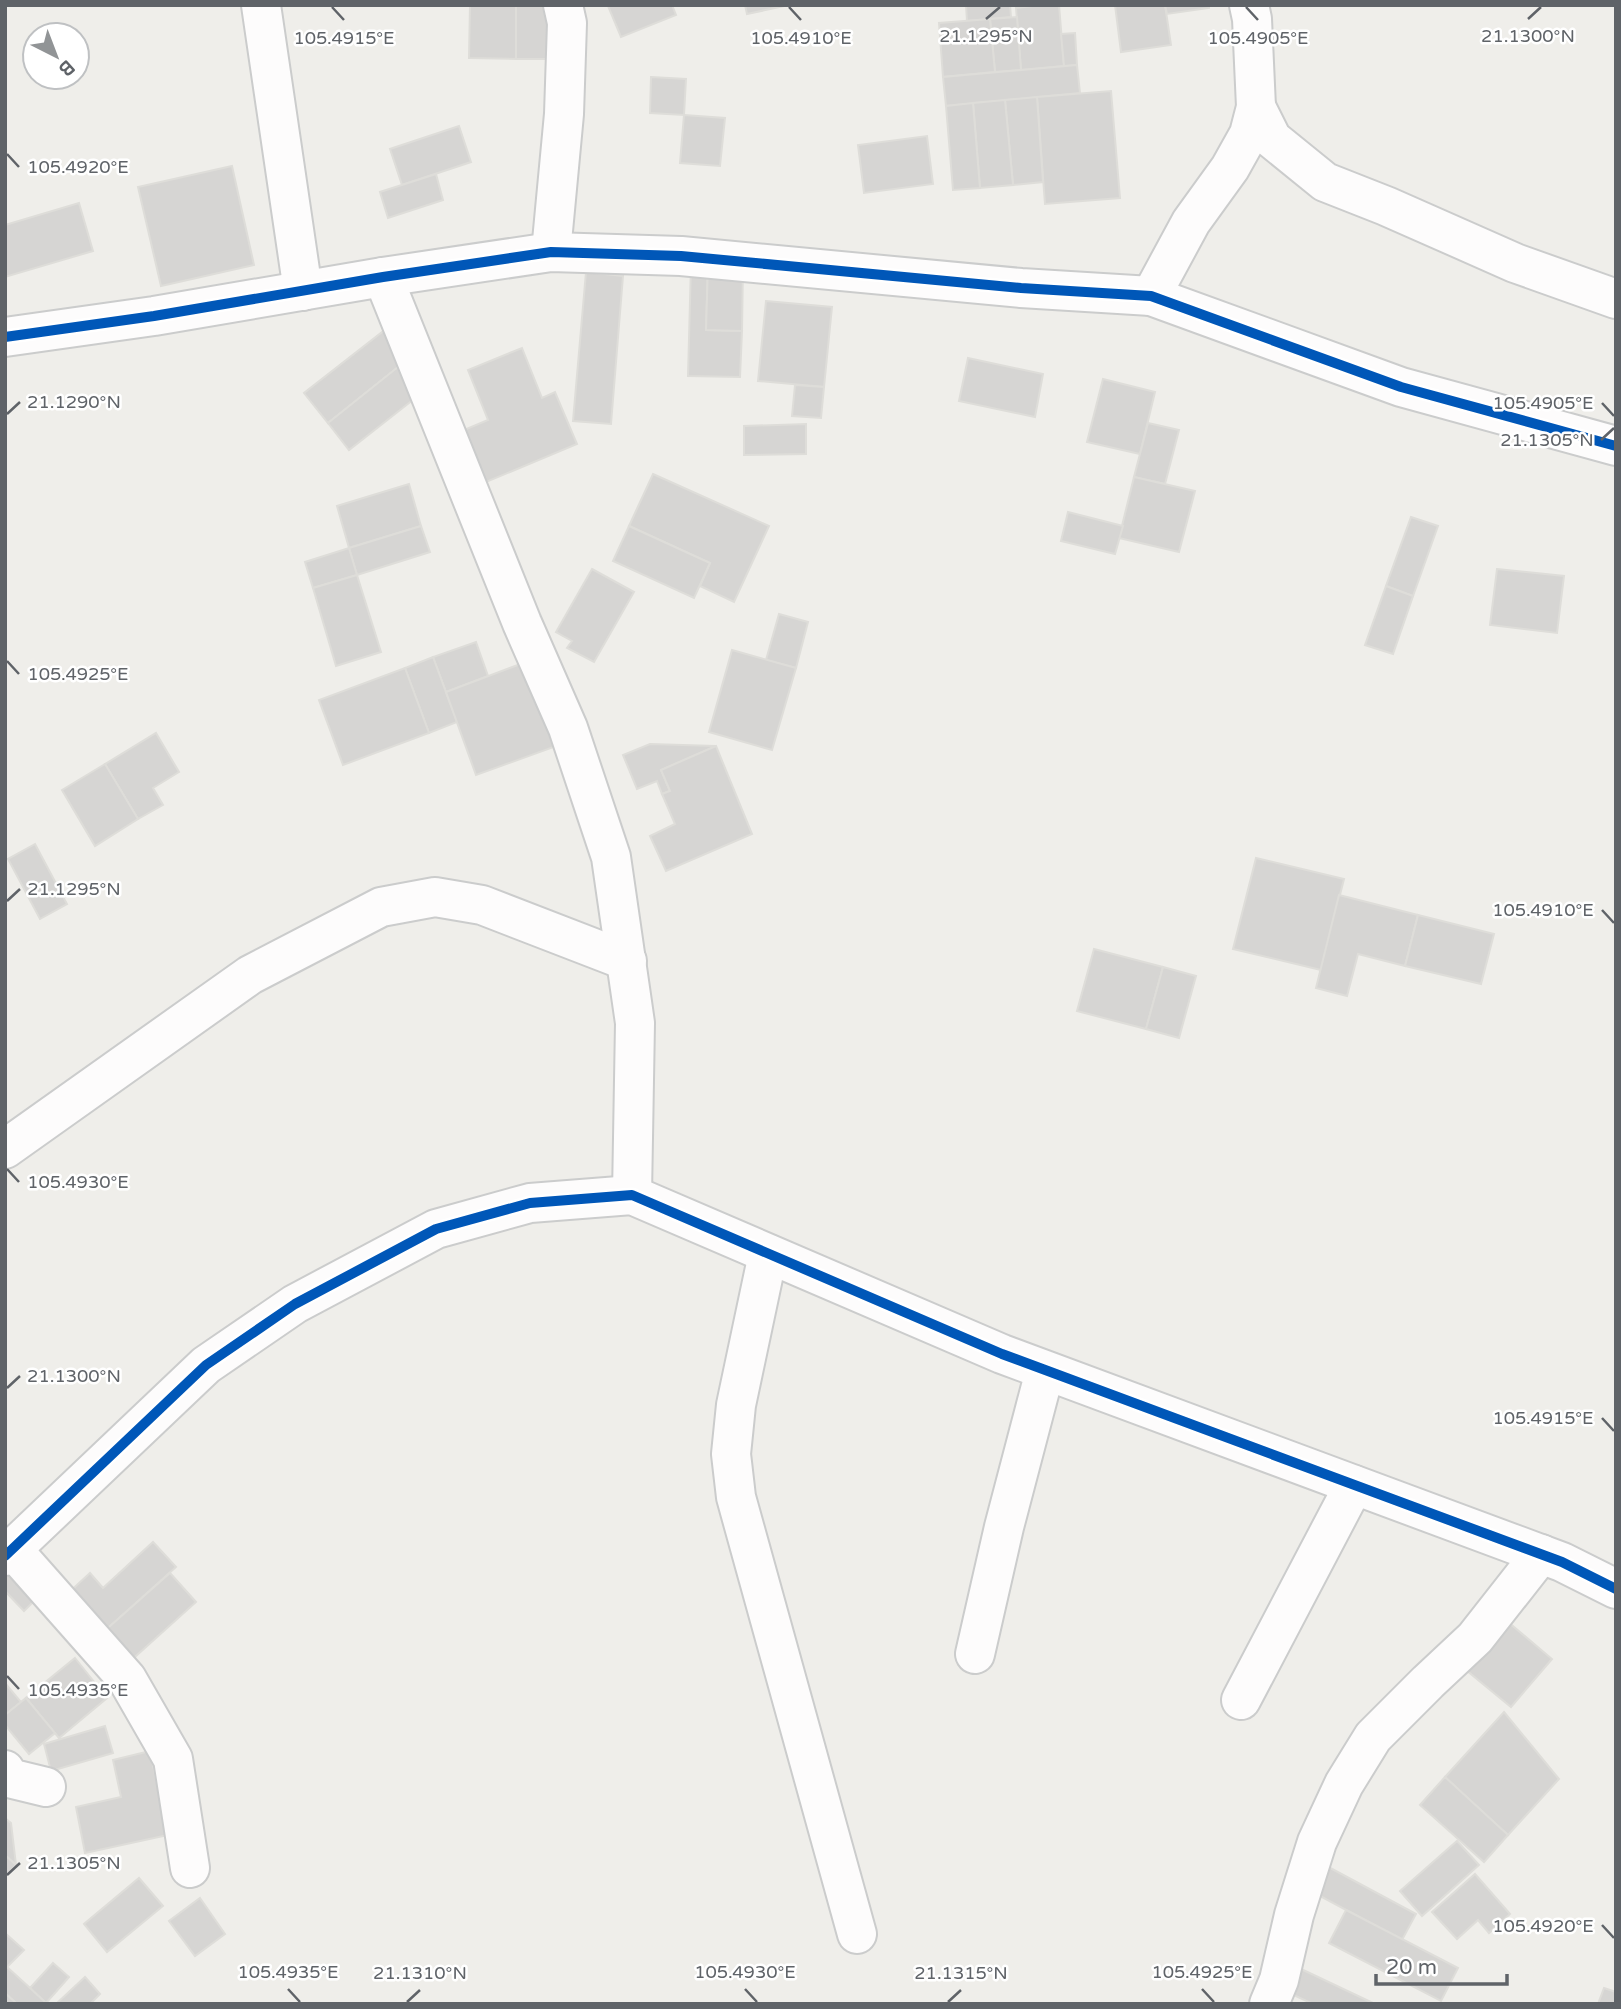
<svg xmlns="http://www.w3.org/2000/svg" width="1621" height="2009" font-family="'Varela Round',sans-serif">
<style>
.building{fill:#d6d5d3;stroke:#deddd9;stroke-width:2}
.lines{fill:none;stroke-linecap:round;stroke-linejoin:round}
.minor-casing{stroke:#cbcccc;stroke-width:42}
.minor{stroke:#fdfcfc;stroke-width:38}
.cycleway-casing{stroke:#fff;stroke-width:15}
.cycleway{stroke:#0057b8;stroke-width:10}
.ticks{fill:none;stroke:#5f6368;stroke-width:2.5}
.ticks-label{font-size:18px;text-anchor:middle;fill:#5f6368;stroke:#fff;stroke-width:5;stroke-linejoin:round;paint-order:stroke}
</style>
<rect width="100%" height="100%" fill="#efeeea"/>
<g class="building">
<path d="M 470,5 L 516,5 L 516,59 L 469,58 Z"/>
<path d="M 516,5 L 549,5 L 548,59 L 516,59 Z"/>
<path d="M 672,5 L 676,15 L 621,37 L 608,6 Z"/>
<path d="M 745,5 L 789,5 L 747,14 Z"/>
<path d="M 966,5 L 1010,5 L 1011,17 L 967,21 Z"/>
<path d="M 1041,5 L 1059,5 L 1064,66 L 1021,70 L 1016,8 Z"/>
<path d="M 1115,5 L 1165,5 L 1171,45 L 1121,52 Z"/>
<path d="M 1165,5 L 1209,5 L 1209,8 L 1167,14 Z"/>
<path d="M 1017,17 L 1021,70 L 995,72 L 990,19 Z"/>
<path d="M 990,19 L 995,72 L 943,77 L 939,23 Z"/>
<path d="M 1075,33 L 1077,65 L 1064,66 L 1061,34 Z"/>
<path d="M 1077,65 L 1080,93 L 946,106 L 943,77 Z"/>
<path d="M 651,77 L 686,79 L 684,115 L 650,113 Z"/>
<path d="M 1111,91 L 1120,198 L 1045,204 L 1037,97 Z"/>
<path d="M 1037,97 L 1043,182 L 1013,185 L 1005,100 Z"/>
<path d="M 1005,100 L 1013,185 L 980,188 L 973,103 Z"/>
<path d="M 973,103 L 980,188 L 953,190 L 946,106 Z"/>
<path d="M 684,115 L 725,118 L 720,166 L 680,163 Z"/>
<path d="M 459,126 L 471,162 L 402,185 L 390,149 Z"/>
<path d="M 927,136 L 933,184 L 864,193 L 858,145 Z"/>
<path d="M 232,166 L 254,265 L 161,286 L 138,187 Z"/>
<path d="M 436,174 L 443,200 L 388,218 L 380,192 Z"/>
<path d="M 79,203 L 93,251 L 5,277 L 5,225 Z"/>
<path d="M 691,264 L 708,265 L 706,330 L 742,331 L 740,377 L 688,376 Z"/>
<path d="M 708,265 L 743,265 L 742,331 L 706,330 Z"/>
<path d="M 586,272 L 623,276 L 611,424 L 573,421 Z"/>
<path d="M 766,301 L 832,307 L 824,387 L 758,381 Z"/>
<path d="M 395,322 L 408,359 L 328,423 L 304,393 Z"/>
<path d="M 522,348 L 542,398 L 555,392 L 577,444 L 486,482 L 464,430 L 488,420 L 468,370 Z"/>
<path d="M 968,358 L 1043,374 L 1035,417 L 959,401 Z"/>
<path d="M 408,359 L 423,392 L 349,450 L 328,423 Z"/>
<path d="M 1103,379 L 1155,392 L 1140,454 L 1087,442 Z"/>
<path d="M 795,385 L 824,387 L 821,418 L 792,416 Z"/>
<path d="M 1148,423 L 1179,430 L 1165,484 L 1134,477 Z"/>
<path d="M 806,424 L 806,454 L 744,455 L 744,426 Z"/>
<path d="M 653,474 L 769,526 L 734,602 L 700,586 L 710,563 L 629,526 Z"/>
<path d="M 1134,477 L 1195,491 L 1179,552 L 1119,538 Z"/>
<path d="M 409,484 L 421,526 L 349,548 L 337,506 Z"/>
<path d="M 1068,512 L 1123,526 L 1115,554 L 1061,541 Z"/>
<path d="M 1411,517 L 1438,526 L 1413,596 L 1386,586 Z"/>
<path d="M 421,526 L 430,552 L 357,575 L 349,548 Z"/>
<path d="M 629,526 L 710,563 L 694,598 L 613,561 Z"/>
<path d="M 349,548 L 357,575 L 313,588 L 305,562 Z"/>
<path d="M 592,569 L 634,592 L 594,662 L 567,648 L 572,641 L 556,632 Z"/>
<path d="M 1497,569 L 1564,576 L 1557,633 L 1490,625 Z"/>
<path d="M 357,575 L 381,652 L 336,666 L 313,588 Z"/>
<path d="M 1386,586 L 1413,596 L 1393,654 L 1365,645 Z"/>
<path d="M 779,614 L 808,622 L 796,668 L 766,660 Z"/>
<path d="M 476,642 L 488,676 L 446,692 L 433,657 Z"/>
<path d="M 732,650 L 796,668 L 772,750 L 709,732 Z"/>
<path d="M 433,657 L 457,722 L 429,733 L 405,668 Z"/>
<path d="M 531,660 L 562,744 L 476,775 L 446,692 Z"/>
<path d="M 405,668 L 429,733 L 343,765 L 319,700 Z"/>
<path d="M 156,733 L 179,772 L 153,788 L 163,805 L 138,819 L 105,764 Z"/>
<path d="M 650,744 L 716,746 L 661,770 L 670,791 L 662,794 L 657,781 L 637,789 L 623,755 Z"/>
<path d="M 716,746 L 752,834 L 666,871 L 650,836 L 675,824 L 662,794 L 670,791 L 661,770 Z"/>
<path d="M 105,764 L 138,819 L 95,846 L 62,790 Z"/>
<path d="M 35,844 L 67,904 L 40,919 L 8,859 Z"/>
<path d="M 1256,858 L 1344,879 L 1321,970 L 1233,949 Z"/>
<path d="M 1339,895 L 1418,915 L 1405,966 L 1358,954 L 1347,996 L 1316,988 Z"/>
<path d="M 1418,915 L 1494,934 L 1481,984 L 1405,966 Z"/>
<path d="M 1094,949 L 1163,967 L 1146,1029 L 1077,1011 Z"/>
<path d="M 1163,967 L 1196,976 L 1179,1038 L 1146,1029 Z"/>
<path d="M 153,1542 L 176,1567 L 100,1635 L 65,1596 L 90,1573 L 103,1588 Z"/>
<path d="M 5,1562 L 42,1593 L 24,1611 L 5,1591 Z"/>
<path d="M 170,1573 L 196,1602 L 127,1664 L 100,1635 Z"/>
<path d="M 1501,1616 L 1552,1659 L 1511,1707 L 1460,1665 Z"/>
<path d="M 75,1658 L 107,1698 L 59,1738 L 26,1698 Z"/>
<path d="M 5,1683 L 21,1702 L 5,1715 Z"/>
<path d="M 26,1698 L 55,1733 L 29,1754 L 5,1725 L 5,1715 Z"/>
<path d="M 1504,1712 L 1559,1779 L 1508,1835 L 1445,1777 Z"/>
<path d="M 105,1726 L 113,1753 L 51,1771 L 44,1744 Z"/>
<path d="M 150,1751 L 168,1835 L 85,1853 L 76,1807 L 121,1797 L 113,1760 Z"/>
<path d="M 1445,1777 L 1508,1835 L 1484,1862 L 1420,1805 Z"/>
<path d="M 5,1818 L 11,1823 L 16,1865 L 5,1855 Z"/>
<path d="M 1457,1841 L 1479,1865 L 1422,1916 L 1400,1891 Z"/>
<path d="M 5,1855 L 16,1865 L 5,1876 Z"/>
<path d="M 1321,1863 L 1416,1914 L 1402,1940 L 1307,1889 Z"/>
<path d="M 1475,1874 L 1510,1914 L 1489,1933 L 1478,1920 L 1457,1939 L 1432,1912 Z"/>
<path d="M 139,1878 L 163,1906 L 107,1952 L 84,1924 Z"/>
<path d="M 200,1898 L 225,1934 L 195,1956 L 169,1921 Z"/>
<path d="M 1346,1910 L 1458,1968 L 1441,2001 L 1329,1943 Z"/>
<path d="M 5,1933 L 24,1950 L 5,1969 Z"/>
<path d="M 53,1963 L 69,1977 L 46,2003 L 30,1988 Z"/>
<path d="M 7,1967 L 30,1988 L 46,2003 L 17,2004 L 5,1993 L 5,1969 Z"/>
<path d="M 1299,1968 L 1375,2004 L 1313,2004 L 1287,1992 Z"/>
<path d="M 85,1977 L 100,1994 L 90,2004 L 56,2004 Z"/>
<path d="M 1604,1988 L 1616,1992 L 1616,2004 L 1598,2004 Z"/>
<path d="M 5,1993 L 17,2004 L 5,2004 Z"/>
</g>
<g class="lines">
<g class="minor-casing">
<g id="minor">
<path d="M 261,5 L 303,291"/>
<path d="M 1256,107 L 1272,139 L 1325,182 L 1386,206 L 1515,263 L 1616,299"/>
<path d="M 551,252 L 564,114 L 567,23 L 563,5"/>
<path d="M 383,277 L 522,623 L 568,728 L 611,857 L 635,1023 L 632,1195"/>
<path d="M 1151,296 L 1191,222 L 1230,168 L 1249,134 L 1256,107 L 1252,19 L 1249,5"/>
<path d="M 5,337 L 154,316 L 383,277 L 551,252 L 681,256 L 1021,288 L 1151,296 L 1401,387 L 1616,446"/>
<path d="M 5,1149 L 250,975 L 381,907 L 435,897 L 482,905 L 627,961"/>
<path d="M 768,1254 L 736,1405 L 731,1454 L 736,1497 L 857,1934"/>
<path d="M 12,1549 L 127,1679 L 173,1759 L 190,1868"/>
<path d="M 5,1556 L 206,1365 L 295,1304 L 436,1229 L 530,1203 L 632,1195 L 1002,1354 L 1562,1562 L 1616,1589"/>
<path d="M 975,1654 L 1004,1527 L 1045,1371"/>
<path d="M 1241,1700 L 1354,1485"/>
<path d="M 5,1770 L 9,1778 L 46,1787"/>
<path d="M 1269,2004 L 1279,1980 L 1294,1915 L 1317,1842 L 1344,1784 L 1373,1737 L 1428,1682 L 1475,1638 L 1541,1554"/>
</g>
</g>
<use href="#minor" class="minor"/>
<g class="cycleway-casing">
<g id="cycleway">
<path d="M 5,337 L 154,316 L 383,277 L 551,252 L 681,256 L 1021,288 L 1151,296 L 1401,387 L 1616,446"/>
<path d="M 5,1556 L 206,1365 L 295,1304 L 436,1229 L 530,1203 L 632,1195 L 1002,1354 L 1562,1562 L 1616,1589"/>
</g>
</g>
<use href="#cycleway" class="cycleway"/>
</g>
<path class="ticks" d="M 332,7 L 344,20M 789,7 L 801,20M 1246,7 L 1258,20M 986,19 L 1000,7M 1528,19 L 1541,7M 7,154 L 19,167M 1602,403 L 1614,416M 7,414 L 20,402M 1601,440 L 1614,428M 7,661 L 19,674M 7,901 L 20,889M 1602,910 L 1614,923M 7,1169 L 19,1182M 7,1388 L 20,1376M 1602,1418 L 1614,1431M 7,1676 L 19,1689M 7,1875 L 20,1863M 1602,1925 L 1614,1938M 288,1989 L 300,2002M 745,1989 L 757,2002M 1202,1989 L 1214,2002M 407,2002 L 420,1990M 948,2002 L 961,1990"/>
<g class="ticks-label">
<text x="986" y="42">21.1295°N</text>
<text x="1528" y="42">21.1300°N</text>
<text x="344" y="44">105.4915°E</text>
<text x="801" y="44">105.4910°E</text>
<text x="1258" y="44">105.4905°E</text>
<text x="78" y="173">105.4920°E</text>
<text x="74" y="408">21.1290°N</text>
<text x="1543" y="409">105.4905°E</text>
<text x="1547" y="446">21.1305°N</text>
<text x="78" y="680">105.4925°E</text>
<text x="74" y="895">21.1295°N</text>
<text x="1543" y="916">105.4910°E</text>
<text x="78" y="1188">105.4930°E</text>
<text x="74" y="1382">21.1300°N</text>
<text x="1543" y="1424">105.4915°E</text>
<text x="78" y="1696">105.4935°E</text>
<text x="74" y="1869">21.1305°N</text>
<text x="1543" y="1932">105.4920°E</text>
<text x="288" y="1978">105.4935°E</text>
<text x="745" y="1978">105.4930°E</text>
<text x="1202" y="1978">105.4925°E</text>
<text x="420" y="1979">21.1310°N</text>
<text x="961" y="1979">21.1315°N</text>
</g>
<rect width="1621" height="2009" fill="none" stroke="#5f6368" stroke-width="14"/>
<g transform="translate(56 56) rotate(138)"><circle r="33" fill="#ffffff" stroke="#bfc1c3" stroke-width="2"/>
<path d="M0-5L12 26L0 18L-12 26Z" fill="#919496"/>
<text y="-10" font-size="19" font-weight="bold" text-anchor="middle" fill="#5f6368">B</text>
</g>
<path d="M1376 1974v10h131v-10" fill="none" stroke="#5f6368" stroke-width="3.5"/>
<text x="1386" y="1974" font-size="21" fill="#5f6368" stroke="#ffffff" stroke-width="5" paint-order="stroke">20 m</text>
</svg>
